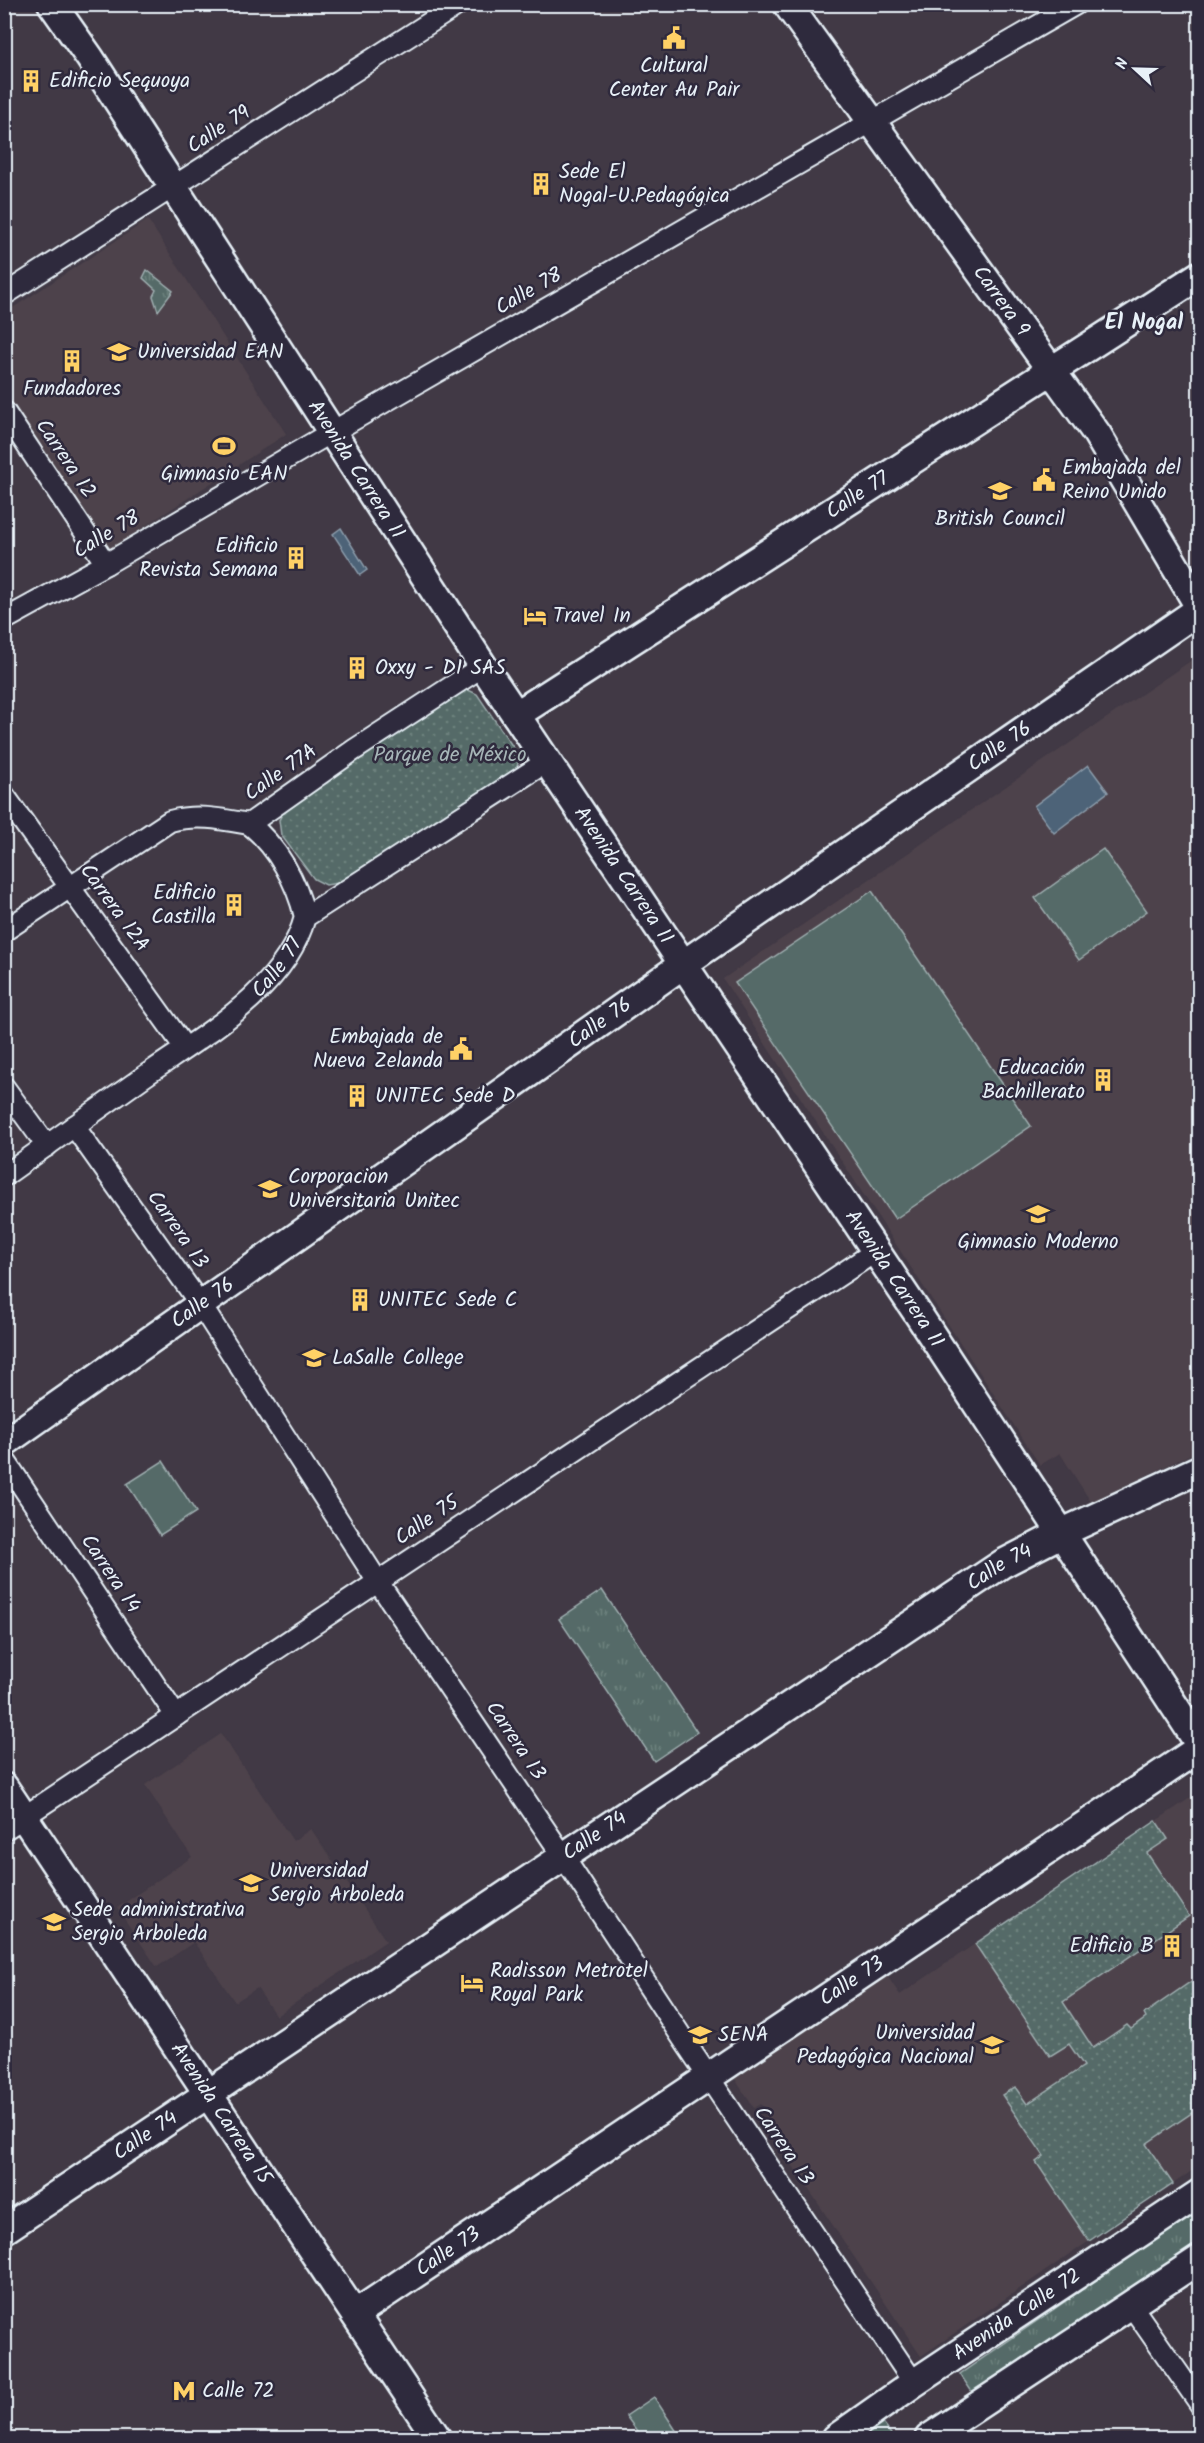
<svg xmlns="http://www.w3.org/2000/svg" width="1204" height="2443" font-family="Kalam,sans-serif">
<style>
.built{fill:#4e434b}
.grass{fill:url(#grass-tufts);stroke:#9eaeb0;stroke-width:1.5}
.park{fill:url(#park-dots);stroke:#9eaeb0;stroke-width:1.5}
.pitch{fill:#556b67;stroke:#9eaeb0;stroke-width:1.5}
.water{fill:#4d6378;stroke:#8b9cab;stroke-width:1.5}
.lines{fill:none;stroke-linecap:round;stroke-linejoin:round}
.street-casing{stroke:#e8f1f8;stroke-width:24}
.secondary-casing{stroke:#e8f1f8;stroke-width:32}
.street{stroke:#2f2a3d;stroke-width:20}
.secondary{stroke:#2f2a3d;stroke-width:27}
.labels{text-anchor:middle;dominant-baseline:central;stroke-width:5;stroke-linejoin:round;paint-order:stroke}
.poi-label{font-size:21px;fill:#e8f1f8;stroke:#2f2a3d;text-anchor:start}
.street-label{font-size:21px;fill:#e8f1f8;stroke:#2f2a3d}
.park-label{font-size:21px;fill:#a6b5b7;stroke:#2f2a3d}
.neighbourhood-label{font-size:22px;font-weight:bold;fill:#e8f1f8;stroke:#2f2a3d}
</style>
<defs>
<pattern id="grass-tufts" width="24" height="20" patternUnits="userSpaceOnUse" patternTransform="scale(1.5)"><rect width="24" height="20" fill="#556b67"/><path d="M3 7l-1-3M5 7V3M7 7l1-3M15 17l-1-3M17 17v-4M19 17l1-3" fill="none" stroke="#6d817e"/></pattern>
<pattern id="park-dots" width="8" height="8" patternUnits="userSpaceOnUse" patternTransform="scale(1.5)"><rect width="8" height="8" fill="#556b67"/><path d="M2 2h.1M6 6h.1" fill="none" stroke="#6d817e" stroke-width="1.8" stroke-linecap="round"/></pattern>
</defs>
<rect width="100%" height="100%" fill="#413945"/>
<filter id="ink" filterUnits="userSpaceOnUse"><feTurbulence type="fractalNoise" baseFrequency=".0167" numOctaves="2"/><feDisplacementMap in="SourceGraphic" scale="12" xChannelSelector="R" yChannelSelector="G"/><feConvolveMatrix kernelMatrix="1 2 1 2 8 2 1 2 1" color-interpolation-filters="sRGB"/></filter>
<g filter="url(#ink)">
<g class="built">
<path d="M 148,220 L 286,434 L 107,551 L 5,392 L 5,313 Z"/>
<path d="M 1195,658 L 1200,665 L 1199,1450 L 1091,1502 L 1060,1453 L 1040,1465 L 723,979 Z"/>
<path d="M 221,1734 L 293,1841 L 311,1829 L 386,1941 L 276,2016 L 257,1988 L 235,2002 L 194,1942 L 157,1967 L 117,1908 L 192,1857 L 145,1785 Z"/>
<path d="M 1196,1794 L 1199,1799 L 1199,2166 L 921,2356 L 762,2120 L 768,2115 L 761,2104 L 754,2108 L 735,2079 L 887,1976 L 900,1995 Z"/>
</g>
<g class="grass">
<path d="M 147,270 L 173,291 L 158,311 L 153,296 L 156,290 L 143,278 Z"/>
<path d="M 602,1590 L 697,1732 L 654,1761 L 559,1619 Z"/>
<path d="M 1199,2209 L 1199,2245 L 976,2398 L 960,2374 Z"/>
<path d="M 881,2421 L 894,2438 L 855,2438 Z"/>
</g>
<g class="park">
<path d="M 466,689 L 477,694 L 519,756 L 517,768 L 512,774 L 338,883 L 326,885 L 314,879 L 281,835 L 279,820 L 286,807 L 459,691 Z"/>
<path d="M 1156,1821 L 1168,1839 L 1147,1853 L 1189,1916 L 1063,2002 L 1093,2048 L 1127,2025 L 1131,2029 L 1146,2018 L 1144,2014 L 1199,1976 L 1199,2108 L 1146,2144 L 1173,2184 L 1089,2241 L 1036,2162 L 1044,2156 L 1002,2095 L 1015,2087 L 1027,2104 L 1084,2066 L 1069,2044 L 1050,2056 L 975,1944 Z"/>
</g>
<g class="pitch">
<path d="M 1103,849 L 1147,911 L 1079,960 L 1035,898 Z"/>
<path d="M 872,891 L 1031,1126 L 895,1219 L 735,983 Z"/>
<path d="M 163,1461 L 196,1512 L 160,1535 L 127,1484 Z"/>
<path d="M 654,2397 L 681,2438 L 642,2438 L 626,2416 Z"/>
</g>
<g class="water">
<path d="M 341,528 L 367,570 L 360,575 L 333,534 Z"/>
<path d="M 1088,765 L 1108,792 L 1054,833 L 1034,806 Z"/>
</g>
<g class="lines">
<g class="street-casing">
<g id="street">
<path d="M 4,295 L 459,4"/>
<path d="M 4,411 L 106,564"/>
<path d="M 4,620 L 106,564 L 313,443 L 1076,4"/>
<path d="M 4,795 L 185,1048"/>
<path d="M 249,824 C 277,846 297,882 305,917"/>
<path d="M 4,931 L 170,821 C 197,814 221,819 249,824 L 354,750 L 483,666"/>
<path d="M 4,1087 L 47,1146"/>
<path d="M 74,1126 L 200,1304 L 378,1582 L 555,1844 L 687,2045 L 914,2383"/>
<path id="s1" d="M 4,1176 C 49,1144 94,1112 139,1080 C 198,1038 285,992 305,917 L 546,762"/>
<path d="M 4,1459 L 176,1716"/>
<path d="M 4,1830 L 876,1251"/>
<path d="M 1131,2305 L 1200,2404"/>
</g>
</g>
<g class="secondary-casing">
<g id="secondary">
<path id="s2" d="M 52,4 L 90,58 L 483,666 L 920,1317 L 1200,1745"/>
<path id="s3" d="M 787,4 L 1097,434 L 1200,608"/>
<path id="s4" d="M 516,715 L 1200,275"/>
<path id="s5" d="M 4,1443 L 698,954 L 1200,609"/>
<path id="s6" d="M 4,1787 L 437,2438"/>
<path id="s7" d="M 4,2230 L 1002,1564 L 1072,1528 L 1200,1469"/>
<path id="s8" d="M 355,2314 L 1200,1748"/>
<path id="s9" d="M 836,2438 L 914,2383 L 1200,2193"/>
<path d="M 929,2438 L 1200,2259"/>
</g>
</g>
<use href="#street" class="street"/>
<use href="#secondary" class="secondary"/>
</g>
</g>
<defs>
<g id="civic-bare" transform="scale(1.8)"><path d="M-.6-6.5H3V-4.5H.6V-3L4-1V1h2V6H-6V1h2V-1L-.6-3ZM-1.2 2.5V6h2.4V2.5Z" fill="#ffd166" stroke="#2f2a3d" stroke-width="2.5" paint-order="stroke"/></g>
<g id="building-bare" transform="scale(1.8)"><path d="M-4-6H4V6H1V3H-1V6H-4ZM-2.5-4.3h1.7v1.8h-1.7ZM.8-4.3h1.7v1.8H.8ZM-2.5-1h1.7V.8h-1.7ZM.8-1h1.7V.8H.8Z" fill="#ffd166" stroke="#2f2a3d" stroke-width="2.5" paint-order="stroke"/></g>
<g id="university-bare" transform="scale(1.8)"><path d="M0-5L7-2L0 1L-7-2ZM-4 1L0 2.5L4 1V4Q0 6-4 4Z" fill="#ffd166" stroke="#2f2a3d" stroke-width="2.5" paint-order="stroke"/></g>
<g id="stadium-bare" transform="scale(1.8)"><path d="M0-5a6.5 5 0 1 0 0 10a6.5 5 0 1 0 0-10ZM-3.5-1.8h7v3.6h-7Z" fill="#ffd166" stroke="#2f2a3d" stroke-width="2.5" paint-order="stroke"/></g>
<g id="school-bare" transform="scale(1.8)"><path d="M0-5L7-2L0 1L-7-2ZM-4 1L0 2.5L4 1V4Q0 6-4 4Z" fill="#ffd166" stroke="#2f2a3d" stroke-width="2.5" paint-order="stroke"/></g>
<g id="hotel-bare" transform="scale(1.8)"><path d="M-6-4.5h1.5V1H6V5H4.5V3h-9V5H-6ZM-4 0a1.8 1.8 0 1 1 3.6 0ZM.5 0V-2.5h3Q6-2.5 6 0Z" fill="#ffd166" stroke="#2f2a3d" stroke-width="2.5" paint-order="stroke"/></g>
<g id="metro-bare" transform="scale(1.8)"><path d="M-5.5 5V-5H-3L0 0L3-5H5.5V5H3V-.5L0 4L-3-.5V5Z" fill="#ffd166" stroke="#2f2a3d" stroke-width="2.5" paint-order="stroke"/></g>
</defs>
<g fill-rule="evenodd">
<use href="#civic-bare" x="674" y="38"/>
<use href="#building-bare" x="31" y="81"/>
<use href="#building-bare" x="541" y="184"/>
<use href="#university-bare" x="119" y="352"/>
<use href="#building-bare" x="72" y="361"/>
<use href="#stadium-bare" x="224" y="446"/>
<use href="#civic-bare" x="1044" y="480"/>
<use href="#school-bare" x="1000" y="491"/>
<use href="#building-bare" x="296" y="558"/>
<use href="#hotel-bare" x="535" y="616"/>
<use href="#building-bare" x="357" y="668"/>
<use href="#building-bare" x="234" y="905"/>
<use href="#civic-bare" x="461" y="1049"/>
<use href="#building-bare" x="1103" y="1080"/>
<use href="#building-bare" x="357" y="1096"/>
<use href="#university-bare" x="270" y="1189"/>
<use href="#school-bare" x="1038" y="1214"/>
<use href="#building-bare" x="360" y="1300"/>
<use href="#school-bare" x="314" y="1358"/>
<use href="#university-bare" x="251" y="1883"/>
<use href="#university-bare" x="54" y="1922"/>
<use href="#building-bare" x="1172" y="1946"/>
<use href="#hotel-bare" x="472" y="1983"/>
<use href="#university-bare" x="700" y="2035"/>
<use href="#university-bare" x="992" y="2045"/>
<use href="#metro-bare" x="184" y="2391"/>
</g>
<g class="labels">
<g class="poi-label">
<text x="674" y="66" text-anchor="middle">Cultural<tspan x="674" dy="24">Center Au Pair</tspan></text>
<text x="49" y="81">Edificio Sequoya</text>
<text x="559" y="172">Sede El<tspan x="559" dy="24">Nogal-U.Pedagógica</tspan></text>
<text x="137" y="352">Universidad EAN</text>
<text x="72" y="389" text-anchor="middle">Fundadores</text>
<text x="1062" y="468">Embajada del<tspan x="1062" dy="24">Reino Unido</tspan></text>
<text x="224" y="474" text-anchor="middle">Gimnasio EAN</text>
<text x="1000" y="519" text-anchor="middle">British Council</text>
<text x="278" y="546" text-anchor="end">Edificio<tspan x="278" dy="24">Revista Semana</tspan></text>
<text x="553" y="616">Travel In</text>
<text x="375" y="668">Oxxy - D1 SAS</text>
<text x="216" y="893" text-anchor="end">Edificio<tspan x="216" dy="24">Castilla</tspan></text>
<text x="443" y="1037" text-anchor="end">Embajada de<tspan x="443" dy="24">Nueva Zelanda</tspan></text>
<text x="1085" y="1068" text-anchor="end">Educación<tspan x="1085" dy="24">Bachillerato</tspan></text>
<text x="375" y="1096">UNITEC Sede D</text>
<text x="288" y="1177">Corporacion<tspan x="288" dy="24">Universitaria Unitec</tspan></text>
<text x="1038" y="1242" text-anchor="middle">Gimnasio Moderno</text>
<text x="378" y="1300">UNITEC Sede C</text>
<text x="332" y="1358">LaSalle College</text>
<text x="269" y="1871">Universidad<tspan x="269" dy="24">Sergio Arboleda</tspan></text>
<text x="72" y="1910">Sede administrativa<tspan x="72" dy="24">Sergio Arboleda</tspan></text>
<text x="1154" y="1946" text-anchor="end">Edificio B</text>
<text x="490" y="1971">Radisson Metrotel<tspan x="490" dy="24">Royal Park</tspan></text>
<text x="974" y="2033" text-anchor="end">Universidad<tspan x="974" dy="24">Pedagógica Nacional</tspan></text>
<text x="718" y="2035">SENA</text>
<text x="202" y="2391">Calle 72</text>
</g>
<g class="street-label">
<text transform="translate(219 130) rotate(-33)">Calle 79</text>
<text transform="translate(529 292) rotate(-30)">Calle 78</text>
<text stroke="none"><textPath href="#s3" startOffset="366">Carrera 9</textPath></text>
<text transform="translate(65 459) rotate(56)">Carrera 12</text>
<text stroke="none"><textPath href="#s2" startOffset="556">Avenida Carrera 11</textPath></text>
<text stroke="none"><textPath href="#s4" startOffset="406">Calle 77</textPath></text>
<text transform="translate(107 535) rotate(-31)">Calle 78</text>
<text stroke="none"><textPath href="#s5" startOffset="1215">Calle 76</textPath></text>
<text transform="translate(281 773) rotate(-35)">Calle 77A</text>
<text stroke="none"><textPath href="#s2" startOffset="1042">Avenida Carrera 11</textPath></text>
<text transform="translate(114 908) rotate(54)">Carrera 12A</text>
<text stroke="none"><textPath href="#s1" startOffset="345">Calle 77</textPath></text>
<text stroke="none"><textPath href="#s5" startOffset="729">Calle 76</textPath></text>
<text transform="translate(177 1230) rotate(55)">Carrera 13</text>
<text stroke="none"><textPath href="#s2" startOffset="1528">Avenida Carrera 11</textPath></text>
<text stroke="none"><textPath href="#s5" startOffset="243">Calle 76</textPath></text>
<text transform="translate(427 1521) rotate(-34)">Calle 75</text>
<text stroke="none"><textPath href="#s7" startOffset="1196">Calle 74</textPath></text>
<text transform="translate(110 1574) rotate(56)">Carrera 14</text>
<text transform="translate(515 1741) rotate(56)">Carrera 13</text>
<text stroke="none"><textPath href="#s7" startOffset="710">Calle 74</textPath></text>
<text stroke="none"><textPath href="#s8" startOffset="598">Calle 73</textPath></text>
<text stroke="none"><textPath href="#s6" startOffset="392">Avenida Carrera 15</textPath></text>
<text stroke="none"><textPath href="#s7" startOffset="170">Calle 74</textPath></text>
<text transform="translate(783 2146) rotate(56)">Carrera 13</text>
<text stroke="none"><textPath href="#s8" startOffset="112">Calle 73</textPath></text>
<text stroke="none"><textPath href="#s9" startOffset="219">Avenida Calle 72</textPath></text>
</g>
<g class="park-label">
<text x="450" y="755">Parque de México</text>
</g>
<g class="neighbourhood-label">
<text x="1144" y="323">El Nogal</text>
</g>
</g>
<rect width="1204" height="2443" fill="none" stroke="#2f2a3d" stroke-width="24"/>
<rect x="12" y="12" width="1180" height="2419" fill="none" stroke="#e8f1f8" stroke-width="2" filter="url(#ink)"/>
<g transform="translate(1135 69) rotate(292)" stroke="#2f2a3d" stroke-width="4.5" paint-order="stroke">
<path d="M0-4.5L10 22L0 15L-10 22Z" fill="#e8f1f8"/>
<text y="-9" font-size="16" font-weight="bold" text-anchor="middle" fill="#e8f1f8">N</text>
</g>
</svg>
